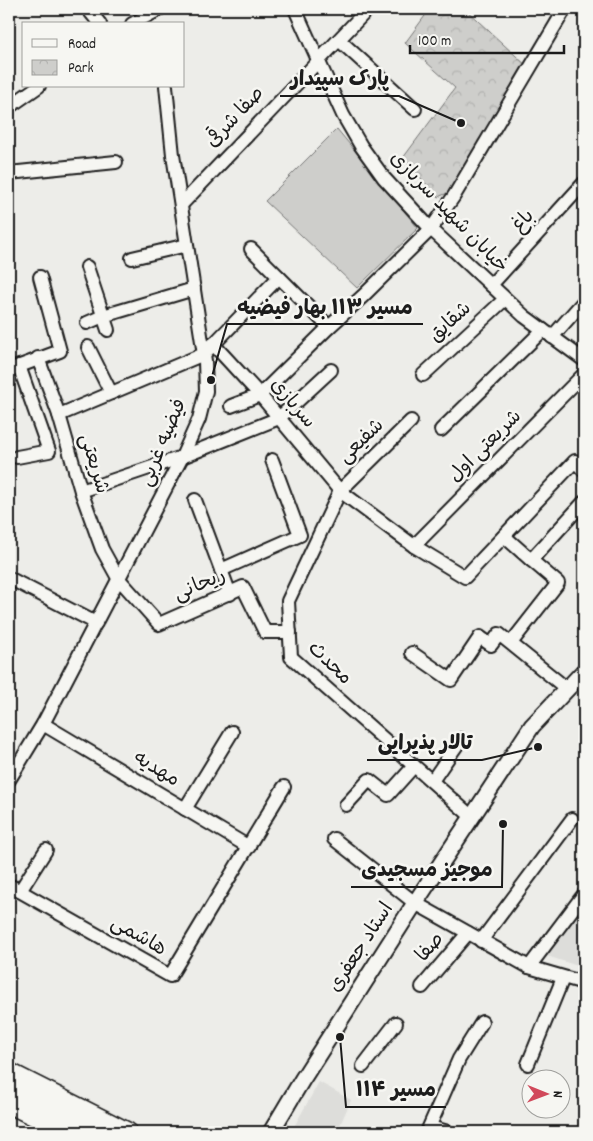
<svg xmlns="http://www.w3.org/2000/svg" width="593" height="1141" font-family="Dekko,'Playpen Sans Arabic',sans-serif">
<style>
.built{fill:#ddddda}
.green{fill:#cececb;stroke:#757574}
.park{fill:url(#park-crowns);stroke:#757574}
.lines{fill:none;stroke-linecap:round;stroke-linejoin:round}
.minor-casing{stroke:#1c1c1c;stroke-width:16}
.major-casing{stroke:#1c1c1c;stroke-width:19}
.highway-casing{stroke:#1c1c1c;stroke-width:21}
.minor{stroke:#f6f6f2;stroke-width:12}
.major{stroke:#f6f6f2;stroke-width:15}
.highway{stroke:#f6f6f2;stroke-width:18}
.labels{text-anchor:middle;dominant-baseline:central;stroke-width:5;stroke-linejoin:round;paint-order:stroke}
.street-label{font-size:20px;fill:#1c1c1c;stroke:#f6f6f2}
.leader{fill:none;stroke:#1c1c1c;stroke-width:2}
.callout-dot{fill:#1c1c1c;stroke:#f6f6f2;stroke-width:2}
.callout-label{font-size:21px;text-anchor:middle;font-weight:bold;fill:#1c1c1c;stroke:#f6f6f2;stroke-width:5;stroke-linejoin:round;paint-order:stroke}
</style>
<defs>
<pattern id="park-crowns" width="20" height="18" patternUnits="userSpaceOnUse" patternTransform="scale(1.25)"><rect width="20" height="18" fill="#cececb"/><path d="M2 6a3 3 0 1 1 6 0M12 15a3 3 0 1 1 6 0" fill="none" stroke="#b0b0ae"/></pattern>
</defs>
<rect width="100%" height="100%" fill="#edede9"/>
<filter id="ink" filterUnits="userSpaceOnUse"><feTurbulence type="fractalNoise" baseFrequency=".02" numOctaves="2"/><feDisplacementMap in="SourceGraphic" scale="10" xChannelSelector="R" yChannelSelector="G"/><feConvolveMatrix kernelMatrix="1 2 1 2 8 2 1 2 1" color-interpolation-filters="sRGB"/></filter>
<g filter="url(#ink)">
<g class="built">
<path d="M 584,897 L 584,968 L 544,955 Z"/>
<path d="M 319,1082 L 351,1100 L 337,1132 L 291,1132 Z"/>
</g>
<path class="green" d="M 337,129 L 418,228 L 357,288 L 265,201 Z"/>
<path class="park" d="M 430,9 L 465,9 L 528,67 L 450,192 L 438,197 L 403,158 L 455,88 L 405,43 Z"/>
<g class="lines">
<g class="minor-casing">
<g id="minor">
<path d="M 88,9 L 100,24"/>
<path d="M 295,9 L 343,115 L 361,146 L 384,178 L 431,229 L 524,316 L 584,360"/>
<path d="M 132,24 L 158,10"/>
<path d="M 339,40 L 415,109"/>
<path d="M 9,107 L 39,86"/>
<path d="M 9,173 L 116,162"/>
<path d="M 181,205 L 368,9"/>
<path d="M 251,249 L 329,327"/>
<path d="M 132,258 L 187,245"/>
<path d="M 87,267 L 108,330"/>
<path d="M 491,285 L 584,183"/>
<path d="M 87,323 L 103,316 L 194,289"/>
<path d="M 552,337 L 584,301"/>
<path d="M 213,344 L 260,395 L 340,491 L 414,546 L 465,577 L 575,461 L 584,471"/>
<path d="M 88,347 L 111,393"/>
<path d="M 38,358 L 59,415 L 81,491 L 102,549 L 118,578 L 159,624 L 243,587 L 265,632 L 290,632"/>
<path d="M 9,370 L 60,351 L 40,277"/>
<path d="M 423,375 L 505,299"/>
<path d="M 231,406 L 260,395 L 329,327 L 363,296 L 431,229 L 454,196 L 565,9"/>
<path d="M 59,415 L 204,354 L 279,277"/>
<path d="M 411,421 L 340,491 L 288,601 L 291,657 L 472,817"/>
<path d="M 441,430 L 543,330"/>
<path d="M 17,457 L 49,451 L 19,366"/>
<path d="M 81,491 L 182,457 L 279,418 L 331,370"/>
<path d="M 195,500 L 230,594"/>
<path d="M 504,536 L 531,560"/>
<path d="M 414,546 L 584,374"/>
<path d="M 221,570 L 300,535 L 272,460"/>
<path d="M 9,578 L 96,623"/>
<path d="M 511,643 L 558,583 L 531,560 L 584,502"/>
<path d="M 412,653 L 451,680 L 480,637 L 491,645 L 499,634 L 567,689"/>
<path d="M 43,724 L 249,847"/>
<path d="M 9,780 L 43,724 L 182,457 L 199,419 L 206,391 L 205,361 L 173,155 L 166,86"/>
<path d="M 432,781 L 461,739"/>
<path d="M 346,805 L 369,780 L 388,795 L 414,766"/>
<path d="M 185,809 L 232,732"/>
<path d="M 334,839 L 415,903 L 529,967 L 584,983"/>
<path d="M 9,885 L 170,976 L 284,787"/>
<path d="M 20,891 L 46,850"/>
<path d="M 481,941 L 572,819"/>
<path d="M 529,967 L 584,894"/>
<path d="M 422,987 L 468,933"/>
<path d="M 528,1064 L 563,978"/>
<path d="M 363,1066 L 396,1023"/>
<path d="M 430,1127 L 448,1132"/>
<path d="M 427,1132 L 459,1059 L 482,1022"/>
</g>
</g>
<g class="major-casing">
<path id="major" d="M 271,1132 L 302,1080 L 415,903 L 532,726 L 584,671"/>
</g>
<g class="highway-casing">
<g id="highway">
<path d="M 9,1072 L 128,1132"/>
<path d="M 9,1086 L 99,1132"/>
<path d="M 9,1104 L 66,1132"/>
</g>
</g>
<use href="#minor" class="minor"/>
<use href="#major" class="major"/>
<use href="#highway" class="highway"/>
</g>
</g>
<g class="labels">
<g class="street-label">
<text transform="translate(236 118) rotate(-47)">صفا شرقی</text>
<text transform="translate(448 213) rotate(46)">خیابان شهید سربازی</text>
<text transform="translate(524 222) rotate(-48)">باغ</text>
<text transform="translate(451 323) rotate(-43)">شقایق</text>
<text transform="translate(292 404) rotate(50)">سربازی</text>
<text transform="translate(362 442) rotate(-44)">شفیعی</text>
<text transform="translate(164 443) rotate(-67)">فیضیه غربی</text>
<text transform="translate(486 447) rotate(-45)">شریعتی اول</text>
<text transform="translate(93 464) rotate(73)">شریعتی</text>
<text transform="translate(200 586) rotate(-23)">ریحانی</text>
<text transform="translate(329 664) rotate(44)">محدث</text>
<text transform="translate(156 770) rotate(31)">مهدیه</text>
<text transform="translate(138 937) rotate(30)">هاشمی</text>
<text transform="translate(362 948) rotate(-57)">استاد جعفری</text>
<text transform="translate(431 948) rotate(-49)">صفا</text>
</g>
</g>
<path class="leader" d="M461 123L399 96H280M211 380L227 324H423M538 747L482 760H367M503 824L502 887H351M340 1037L346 1107H446"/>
<g class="callout-dot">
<circle cx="461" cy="123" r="5"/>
<circle cx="211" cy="380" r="5"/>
<circle cx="538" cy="747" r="5"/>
<circle cx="503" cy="824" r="5"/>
<circle cx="340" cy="1037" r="5"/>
</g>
<g class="callout-label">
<text x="340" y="85">پارک سپیدار</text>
<text x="325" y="314">مسیر ۱۱۳ بهار فیضیه</text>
<text x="425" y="749">تالار پذیرایی</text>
<text x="427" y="876">موجیز مسجیدی</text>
<text x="396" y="1096">مسیر ۱۱۴</text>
</g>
<rect width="593" height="1141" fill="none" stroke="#f6f6f2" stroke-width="30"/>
<rect x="15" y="15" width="563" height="1111" fill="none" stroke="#1c1c1c" stroke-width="2" filter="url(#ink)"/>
<rect x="22" y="22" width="162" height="65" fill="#f6f6f2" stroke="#9f9f9c"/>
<rect x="32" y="39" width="25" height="8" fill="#f6f6f2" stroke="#9f9f9c"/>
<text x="68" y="48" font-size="15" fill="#1c1c1c">Road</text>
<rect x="32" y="60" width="25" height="15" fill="url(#park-crowns)" stroke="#9f9f9c"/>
<text x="68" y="72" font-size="15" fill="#1c1c1c">Park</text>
<g transform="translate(546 1094) rotate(91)"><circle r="24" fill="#f6f6f2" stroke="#9f9f9c"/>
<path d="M0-4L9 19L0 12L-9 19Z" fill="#d1495b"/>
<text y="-8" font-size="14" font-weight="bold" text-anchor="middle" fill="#1c1c1c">N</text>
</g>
<path d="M410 45v8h154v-8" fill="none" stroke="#1c1c1c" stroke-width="2.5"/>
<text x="418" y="45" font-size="15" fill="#1c1c1c" stroke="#f6f6f2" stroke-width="4" paint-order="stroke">100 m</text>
</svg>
